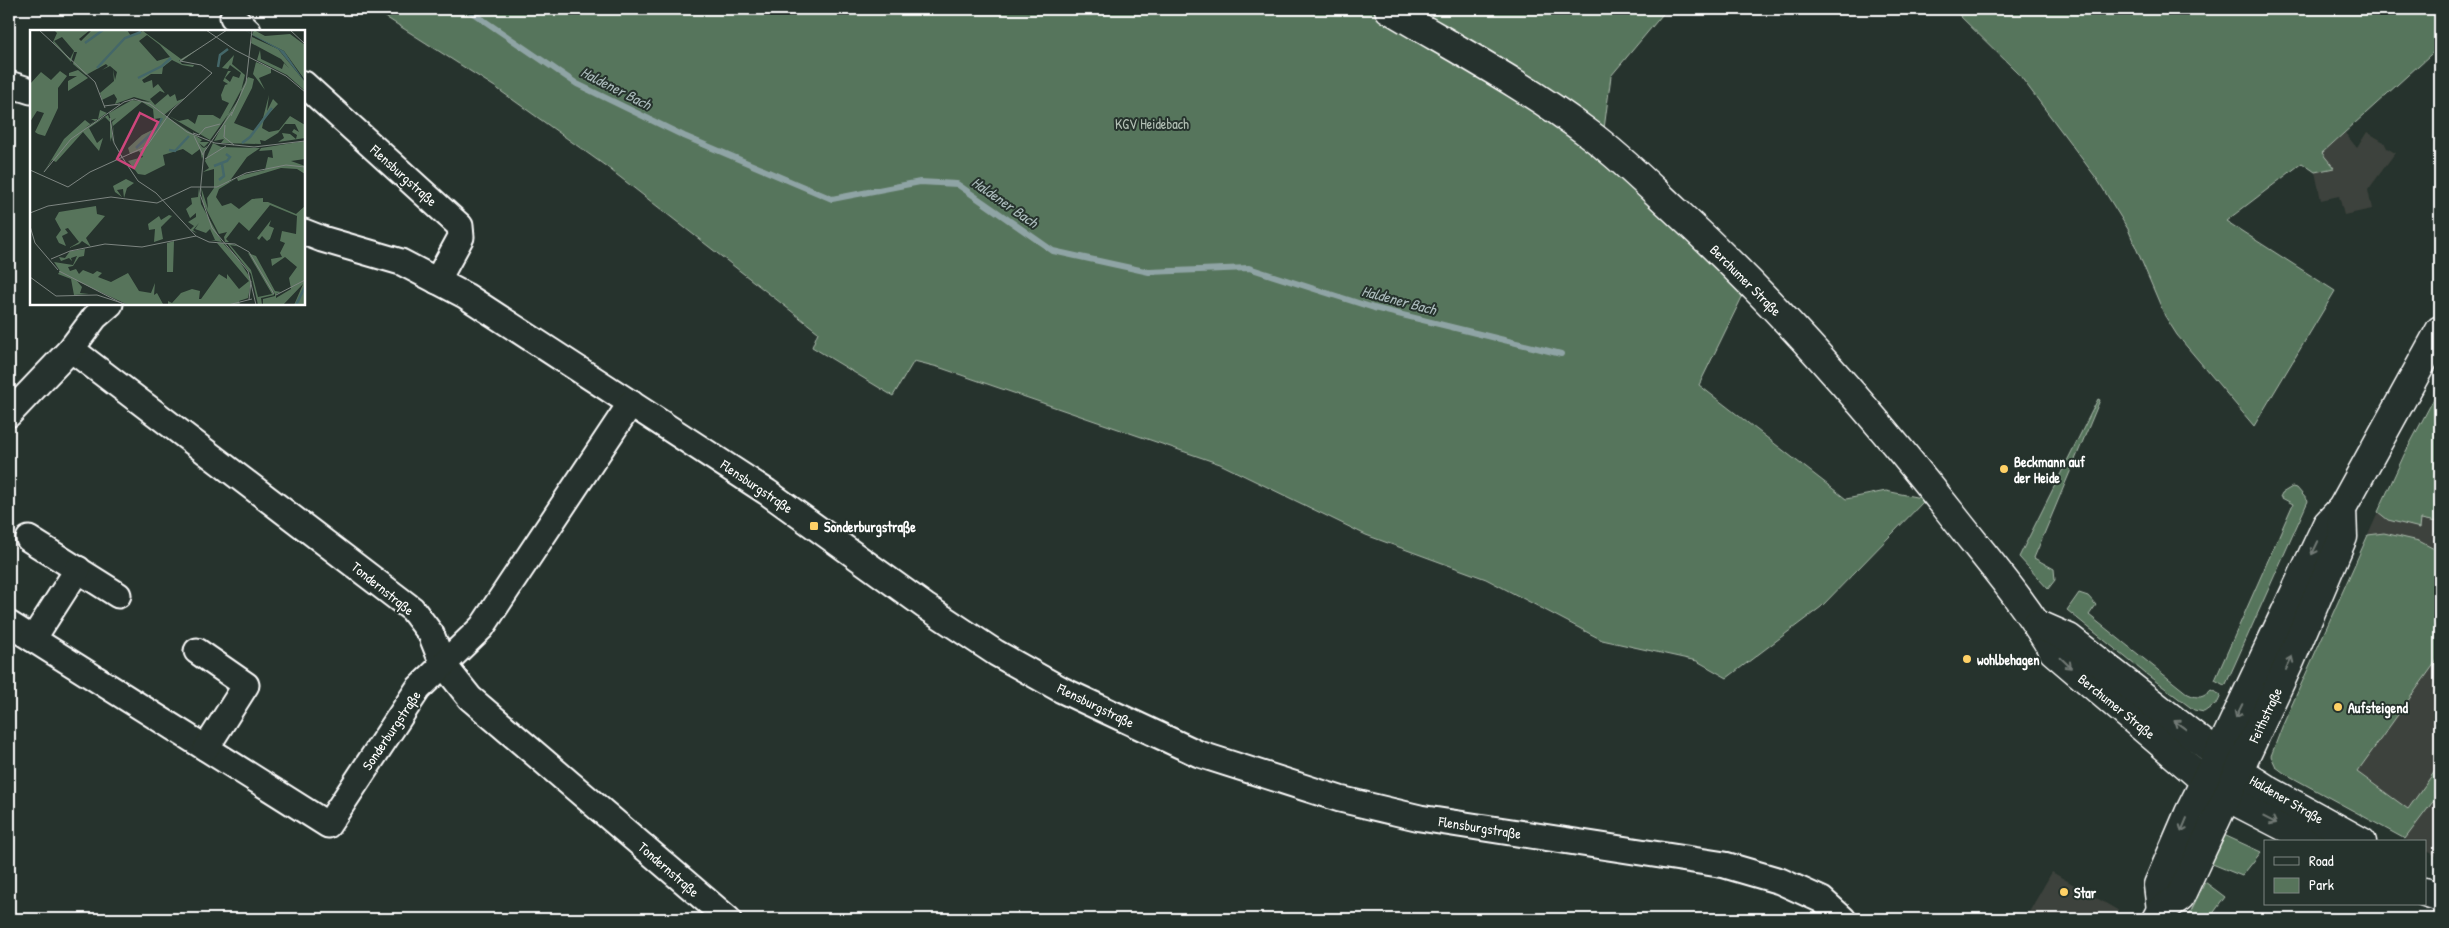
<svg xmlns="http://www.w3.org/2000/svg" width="2449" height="928" font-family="'Patrick Hand',sans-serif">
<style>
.built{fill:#3d423c}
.green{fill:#57745b;stroke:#abbaad}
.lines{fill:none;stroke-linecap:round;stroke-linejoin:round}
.stream{stroke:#8fa4a5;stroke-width:6}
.street-casing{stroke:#fff;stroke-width:29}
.secondary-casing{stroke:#fff;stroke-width:31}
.street{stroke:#26332d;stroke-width:25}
.secondary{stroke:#26332d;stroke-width:28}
.oneway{stroke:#727a76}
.poi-dot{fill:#ffd166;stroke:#26332d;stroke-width:2}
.labels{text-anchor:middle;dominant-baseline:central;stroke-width:4;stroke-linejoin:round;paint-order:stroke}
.park-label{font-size:14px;fill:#b3c0b5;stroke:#26332d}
.street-label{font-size:14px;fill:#fff;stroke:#26332d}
.poi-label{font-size:14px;font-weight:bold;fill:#fff;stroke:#26332d;text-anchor:start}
.water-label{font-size:15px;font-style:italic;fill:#abbbbc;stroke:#26332d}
.inset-river{fill:none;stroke:#446769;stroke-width:2.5}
.inset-road{fill:none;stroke:#7d8581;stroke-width:1}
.view{fill:#ce467c;fill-opacity:0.15;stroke:#ce467c;stroke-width:2.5}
.inset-edge{fill:none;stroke:#fff;stroke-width:2.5}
</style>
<rect width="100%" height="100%" fill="#26332d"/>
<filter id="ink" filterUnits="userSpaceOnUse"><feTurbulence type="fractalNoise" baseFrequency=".02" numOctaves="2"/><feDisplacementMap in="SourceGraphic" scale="10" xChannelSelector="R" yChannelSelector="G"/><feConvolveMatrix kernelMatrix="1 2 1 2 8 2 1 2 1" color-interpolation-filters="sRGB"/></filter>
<g filter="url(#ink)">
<g class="built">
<path d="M 2367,132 L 2384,142 L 2387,148 L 2395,153 L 2368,190 L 2372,209 L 2344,215 L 2339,196 L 2321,200 L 2315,172 L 2333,168 L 2322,153 L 2345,133 L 2357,148 Z"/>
<path d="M 2440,387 L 2440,858 L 2425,850 L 2425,842 L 2410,842 L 2284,773 L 2276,767 L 2271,756 L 2282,727 L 2368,535 L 2404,455 Z"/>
<path d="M 2052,872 L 2119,911 L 2115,919 L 2025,919 Z"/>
</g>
<g class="green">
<path d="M 373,9 L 1667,9 L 1611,76 L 1600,159 L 1744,293 L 1699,385 L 1846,499 L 1886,491 L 1926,499 L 1821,607 L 1727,678 L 1697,661 L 1602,640 L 1486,579 L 1366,535 L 1220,464 L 938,367 L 914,361 L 893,396 L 812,347 L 818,332 L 607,167 L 495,87 Z"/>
<path d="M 1953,9 L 2438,9 L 2440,46 L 2322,153 L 2334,168 L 2315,172 L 2302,163 L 2226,221 L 2335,291 L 2254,426 L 2177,335 L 2165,316 L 2128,229 L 2097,179 L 2018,73 Z"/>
<path d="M 2439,389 L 2440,389 L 2440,535 L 2435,532 L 2436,522 L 2421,519 L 2420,528 L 2388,520 L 2378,512 L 2404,455 Z"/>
<path d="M 2098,399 L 2100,400 L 2034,558 L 2054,569 L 2055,580 L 2048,589 L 2019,557 Z"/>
<path d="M 2292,487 L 2297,488 L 2308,501 L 2226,684 L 2224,685 L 2215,680 L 2293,504 L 2280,497 L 2282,493 Z"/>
<path d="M 2384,533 L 2419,541 L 2440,552 L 2440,570 L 2437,574 L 2440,577 L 2440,656 L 2357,772 L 2408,809 L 2440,764 L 2440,784 L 2434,792 L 2438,795 L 2405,839 L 2284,773 L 2276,767 L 2271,756 L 2282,727 L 2368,535 Z"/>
<path d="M 2079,593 L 2088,596 L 2096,605 L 2089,615 L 2188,694 C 2199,699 2203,698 2211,690 L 2221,695 L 2218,702 L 2204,712 L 2194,710 L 2146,674 L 2067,610 Z"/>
<path d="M 2224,835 L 2261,852 L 2242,876 L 2210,863 Z"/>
<path d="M 2205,882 L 2225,897 L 2209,919 L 2187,919 Z"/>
</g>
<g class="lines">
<path class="stream" d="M 467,9 L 577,84 L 684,136 L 832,199 L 920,182 L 957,184 L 1053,251 L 1149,272 L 1249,268 L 1374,308 L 1561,354"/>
<g class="street-casing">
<g id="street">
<path d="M 233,17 L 248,31"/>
<path d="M 9,84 L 31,91"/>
<path d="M 304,84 L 460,226 L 461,237 L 437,281"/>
<path d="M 304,232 L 322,239 L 401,262 L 466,296 L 767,492 L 925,606 L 996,653 L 1062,690 L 1199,754 L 1340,799 L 1420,818 L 1725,865 L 1780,881 L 1822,900 L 1843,919"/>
<path d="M 71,349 L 412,609 L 431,634 L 443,664 L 470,698 L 728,919"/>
<path d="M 9,414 L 71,349 L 95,317 L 110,304"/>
<path d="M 29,539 L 118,595"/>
<path d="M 9,624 L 328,825 L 418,689 L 482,627 L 631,403"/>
<path d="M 33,639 L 78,569"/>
<path d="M 197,651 L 246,685 L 206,748"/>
</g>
</g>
<g class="secondary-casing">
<g id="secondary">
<path d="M 1389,9 C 1456,49 1526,86 1588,133 C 1619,156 1647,184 1676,211 C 1776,303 1866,405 1950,512 C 1985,557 2024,601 2053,651 L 2205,781 L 2227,797 L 2314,842"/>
<path d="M 2037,624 L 2069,638 L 2239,771 L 2270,791 L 2362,842"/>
<path d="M 2425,892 L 2440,897"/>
<path d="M 2161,910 L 2158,885 L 2189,813 L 2218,755 L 2327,524 L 2342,508 L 2440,330"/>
<path d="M 2156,919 L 2161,910 L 2180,897 L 2291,659 L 2343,537 L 2342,508"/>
</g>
</g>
<use href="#street" class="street"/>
<use href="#secondary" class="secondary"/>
</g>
<defs><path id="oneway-shaft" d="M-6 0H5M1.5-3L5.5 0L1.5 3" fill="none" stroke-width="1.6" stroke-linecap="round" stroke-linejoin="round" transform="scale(1.25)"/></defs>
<g class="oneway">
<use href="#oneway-shaft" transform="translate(2315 548) rotate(115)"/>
<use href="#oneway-shaft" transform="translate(2066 663) rotate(44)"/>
<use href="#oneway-shaft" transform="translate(2289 663) rotate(-66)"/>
<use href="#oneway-shaft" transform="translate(2239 711) rotate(116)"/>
<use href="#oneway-shaft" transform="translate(2180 725) rotate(-144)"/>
<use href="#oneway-shaft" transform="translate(2270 820) rotate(27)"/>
<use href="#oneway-shaft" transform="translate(2184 825) rotate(113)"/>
</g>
</g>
<g class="poi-dot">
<circle cx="2004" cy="469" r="5"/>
<rect x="809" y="521" width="10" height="10" rx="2.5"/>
<circle cx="1967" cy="659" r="5"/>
<circle cx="2338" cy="707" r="5"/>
<circle cx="2064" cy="892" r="5"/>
</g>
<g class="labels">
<g class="park-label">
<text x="1152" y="123">KGV Heidebach</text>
</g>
<g class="street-label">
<text transform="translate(404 175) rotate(42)">Flensburgstraße</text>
<text transform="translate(1746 280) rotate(45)">Berchumer Straße</text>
<text transform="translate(757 486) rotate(34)">Flensburgstraße</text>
<text transform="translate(383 588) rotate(39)">Tondernstraße</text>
<text transform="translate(1096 705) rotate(26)">Flensburgstraße</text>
<text transform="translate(2117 706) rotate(39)">Berchumer Straße</text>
<text transform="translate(2265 715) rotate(-65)">Feithstraße</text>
<text transform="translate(391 730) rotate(-56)">Sonderburgstraße</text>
<text transform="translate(2287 799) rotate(30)">Haldener Straße</text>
<text transform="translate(1480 827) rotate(9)">Flensburgstraße</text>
<text transform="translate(669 869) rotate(41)">Tondernstraße</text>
</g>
<g class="poi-label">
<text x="2014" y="461">Beckmann auf<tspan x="2014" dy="16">der Heide</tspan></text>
<text x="824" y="526">Sonderburgstraße</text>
<text x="1977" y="659">wohlbehagen</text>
<text x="2348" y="707">Aufsteigend</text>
<text x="2074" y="892">Star</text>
</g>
<g class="water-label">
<text transform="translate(616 88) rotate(27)">Haldener Bach</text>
<text transform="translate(1005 202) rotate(35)">Haldener Bach</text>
<text transform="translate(1399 300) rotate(15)">Haldener Bach</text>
</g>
</g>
<g transform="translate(30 30)">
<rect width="275" height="275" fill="#26332d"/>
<path d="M 24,0 L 60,0 L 49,9 L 51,11 L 62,0 L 97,0 L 101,6 L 113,1 L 151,29 L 168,19 L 152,31 L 149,30 L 152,34 L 164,35 L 163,37 L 152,35 L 142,30 L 133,37 L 132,44 L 121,44 L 112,50 L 114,53 L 122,50 L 123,58 L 128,54 L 135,63 L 130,61 L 120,69 L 125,75 L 138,64 L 140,67 L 145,64 L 147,71 L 155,68 L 134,85 L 172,110 L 170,112 L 179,112 L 174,117 L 169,113 L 172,117 L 174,118 L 177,116 L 172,129 L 170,119 L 162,125 L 153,119 L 133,125 L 135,135 L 115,145 L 108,144 L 98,131 L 113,127 L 109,121 L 100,124 L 98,118 L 112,105 L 126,98 L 131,88 L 124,89 L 123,79 L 112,72 L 83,96 L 85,112 L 82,92 L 86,88 L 81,91 L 79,83 L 102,70 L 121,72 L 104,67 L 85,74 L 87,69 L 84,64 L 72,70 L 70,63 L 84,51 L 83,39 L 85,50 L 87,42 L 80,36 L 72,40 L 78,36 L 76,34 L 56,45 L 43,34 L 47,22 L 44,22 L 41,32 L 23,12 L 27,3 ZM 117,5 L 130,15 L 140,27 L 127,31 L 109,11 ZM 32,7 L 44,21 L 40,29 L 24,11 ZM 224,0 L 235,6 L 260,4 L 275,15 L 275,50 L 254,21 L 222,5 ZM 222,7 L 248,19 L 275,52 L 275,61 L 257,45 L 227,30 L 230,20 L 231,29 L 252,39 L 254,33 L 259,38 L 251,29 L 221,13 ZM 204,25 L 202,34 L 215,45 L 209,69 L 180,110 L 139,86 L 149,91 L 158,89 L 165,94 L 168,85 L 183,85 L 190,89 L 199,73 L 192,70 L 191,65 L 195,55 L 198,54 L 193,51 L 198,41 L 201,41 L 195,48 L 200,52 L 203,46 L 209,48 L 211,43 L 200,35 L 198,39 L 192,38 ZM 226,32 L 241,38 L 241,43 L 229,48 L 235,60 L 223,44 ZM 48,40 L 58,48 L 38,61 L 38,51 L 47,46 L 39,46 L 39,43 ZM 30,41 L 37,46 L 28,58 L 28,78 L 15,106 L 8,104 L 5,102 L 14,83 L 7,81 L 0,92 L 0,54 L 11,42 L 21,50 ZM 218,47 L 224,49 L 222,58 L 204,93 L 224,101 L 233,88 L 239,65 L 237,81 L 243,69 L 248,74 L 234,89 L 232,98 L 239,102 L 249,100 L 260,86 L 275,95 L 275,108 L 248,112 L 254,108 L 252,103 L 260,104 L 266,109 L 267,105 L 262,102 L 264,99 L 269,102 L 265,94 L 255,94 L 248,103 L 235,111 L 230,110 L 231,114 L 191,113 L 194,109 L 184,111 ZM 70,80 L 77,83 L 55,98 L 78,85 L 81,93 L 83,112 L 81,107 L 80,112 L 80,92 L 75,87 L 59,98 L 67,113 L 73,108 L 69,121 L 53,102 L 26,132 L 22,130 L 12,145 L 34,109 L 55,90 L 60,94 L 65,91 L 61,89 L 68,89 ZM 275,111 L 275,129 L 261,131 L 275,136 L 275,144 L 267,139 L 251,138 L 208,151 L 207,148 L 189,159 L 186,167 L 192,176 L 201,173 L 209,179 L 222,169 L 233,168 L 233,172 L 238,172 L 266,184 L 275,176 L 275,275 L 264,275 L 273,254 L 253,275 L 233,275 L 233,269 L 245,266 L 245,264 L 243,261 L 244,265 L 231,268 L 232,275 L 228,275 L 221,244 L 197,213 L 205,215 L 212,217 L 200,215 L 221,240 L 228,267 L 242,264 L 218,223 L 226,226 L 245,261 L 251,262 L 246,264 L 246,268 L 261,259 L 259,248 L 267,237 L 255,227 L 242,236 L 241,229 L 252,227 L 250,223 L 255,213 L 250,211 L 252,201 L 266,204 L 267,186 L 240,175 L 219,201 L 209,192 L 196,209 L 199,212 L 195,212 L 194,207 L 197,202 L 189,204 L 173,173 L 171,157 L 178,179 L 177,168 L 184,158 L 184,139 L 173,142 L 179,138 L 175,131 L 183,113 L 191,117 L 230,118 L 217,127 L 199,152 L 213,145 L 235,140 L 238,127 L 243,128 L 242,120 L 229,121 L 231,118 ZM 96,149 L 104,153 L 97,158 L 94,168 L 93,159 L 87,160 L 92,167 L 85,162 L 83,156 ZM 169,157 L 171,174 L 192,212 L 181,210 L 185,210 L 180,199 L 176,203 L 165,199 L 169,193 L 163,200 L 167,203 L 160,200 L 164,196 L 158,192 L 166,187 L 166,183 L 160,188 L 156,179 L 162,174 L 161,168 L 168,167 ZM 66,176 L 67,184 L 75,186 L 56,208 L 61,217 L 52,211 L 49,214 L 39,218 L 49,212 L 38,198 L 35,199 L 38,203 L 32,206 L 36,216 L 29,213 L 26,207 L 31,200 L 25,189 L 29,182 ZM 139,185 L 142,186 L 131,197 L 133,209 L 124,212 L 125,199 L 119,200 L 118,194 L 129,186 L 131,190 ZM 241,190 L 239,196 L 244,198 L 240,209 L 237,211 L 232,206 L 229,210 L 227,208 ZM 144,211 L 143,242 L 137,242 L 137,213 ZM 187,213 L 193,213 L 207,227 L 219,246 L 221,252 L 218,268 L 209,271 L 210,275 L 98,275 L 47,251 L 52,257 L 50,263 L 59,264 L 44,265 L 41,249 L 28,244 L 30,241 L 24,232 L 43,235 L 47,226 L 41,228 L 42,231 L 39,228 L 31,231 L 29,227 L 35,228 L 40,221 L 55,219 L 54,226 L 49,227 L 43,236 L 38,237 L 40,241 L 46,239 L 49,244 L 53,240 L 63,244 L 67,241 L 72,243 L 68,247 L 81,252 L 98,243 L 109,261 L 121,263 L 125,253 L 124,265 L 127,263 L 133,274 L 138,274 L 138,271 L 142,273 L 151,263 L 162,259 L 170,261 L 169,269 L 171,269 L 189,244 L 197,249 L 197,244 L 209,259 L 219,251 Z" fill="#57745b" fill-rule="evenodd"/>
<path d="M 214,0 L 254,21 L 275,52 L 249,20 Z" fill="#446769"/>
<path class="inset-river" d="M 55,13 L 73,0M 188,37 L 190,25 L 198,19M 67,38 L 95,8 L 111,2M 108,48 L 132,36 L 141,28M 212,113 L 220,107 L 242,78M 106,118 L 126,99 L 132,88M 139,120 L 145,121 L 159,106M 184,136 L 197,131 L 200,127 L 196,124M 189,150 L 194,146 L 192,134M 266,275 L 275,257"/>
<path class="inset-road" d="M 9,0 L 65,52 L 75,78M 176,0 L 205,20 L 256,46 L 275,62M 260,0 L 275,14M 74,76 L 90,74M 202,82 L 174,122 L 170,164 L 182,198 L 218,241 L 226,275M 201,86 L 216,53 L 222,0M 80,88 L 84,113 L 92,127M 195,95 L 194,107 L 204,115M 163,103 L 169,105 L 175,98 L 190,94M 164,106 L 173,125M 90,124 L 108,151 L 126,163 L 166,206 L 179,212 L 205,214 L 219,222 L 244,264M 175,129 L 196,116M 0,140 L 38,157 L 60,142 L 117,116 L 142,80 L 182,43 L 171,35 L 150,31 L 197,0M 14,142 L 41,109 L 94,72 L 104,69 L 120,74 L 157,102 L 185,113 L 224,117 L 275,111M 0,183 L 18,176 L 81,167 L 127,173 L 161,157 L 187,157 L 216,143 L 256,135 L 275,137M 0,196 L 5,213 L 28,240M 21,229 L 40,221 L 75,214 L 112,217 L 166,206M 29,241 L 95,275M 0,247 L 26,266 L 67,265 L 98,275M 246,265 L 275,250M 219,270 L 221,251M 198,275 L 222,269"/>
<path class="view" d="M 110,83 L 128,92 L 104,138 L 87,129 Z"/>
<rect width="275" height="275" class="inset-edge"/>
</g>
<rect width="2449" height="928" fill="none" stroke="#26332d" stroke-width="30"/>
<rect x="15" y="15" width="2419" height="898" fill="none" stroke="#fff" stroke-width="2" filter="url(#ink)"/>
<rect x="2264" y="840" width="162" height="65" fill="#26332d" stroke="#7d8581"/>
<rect x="2274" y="857" width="25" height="8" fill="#26332d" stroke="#7d8581"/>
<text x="2309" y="866" font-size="15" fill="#ffffff">Road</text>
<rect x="2274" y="878" width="25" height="15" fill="#57745b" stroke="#7d8581"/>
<text x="2309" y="890" font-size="15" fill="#ffffff">Park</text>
</svg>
